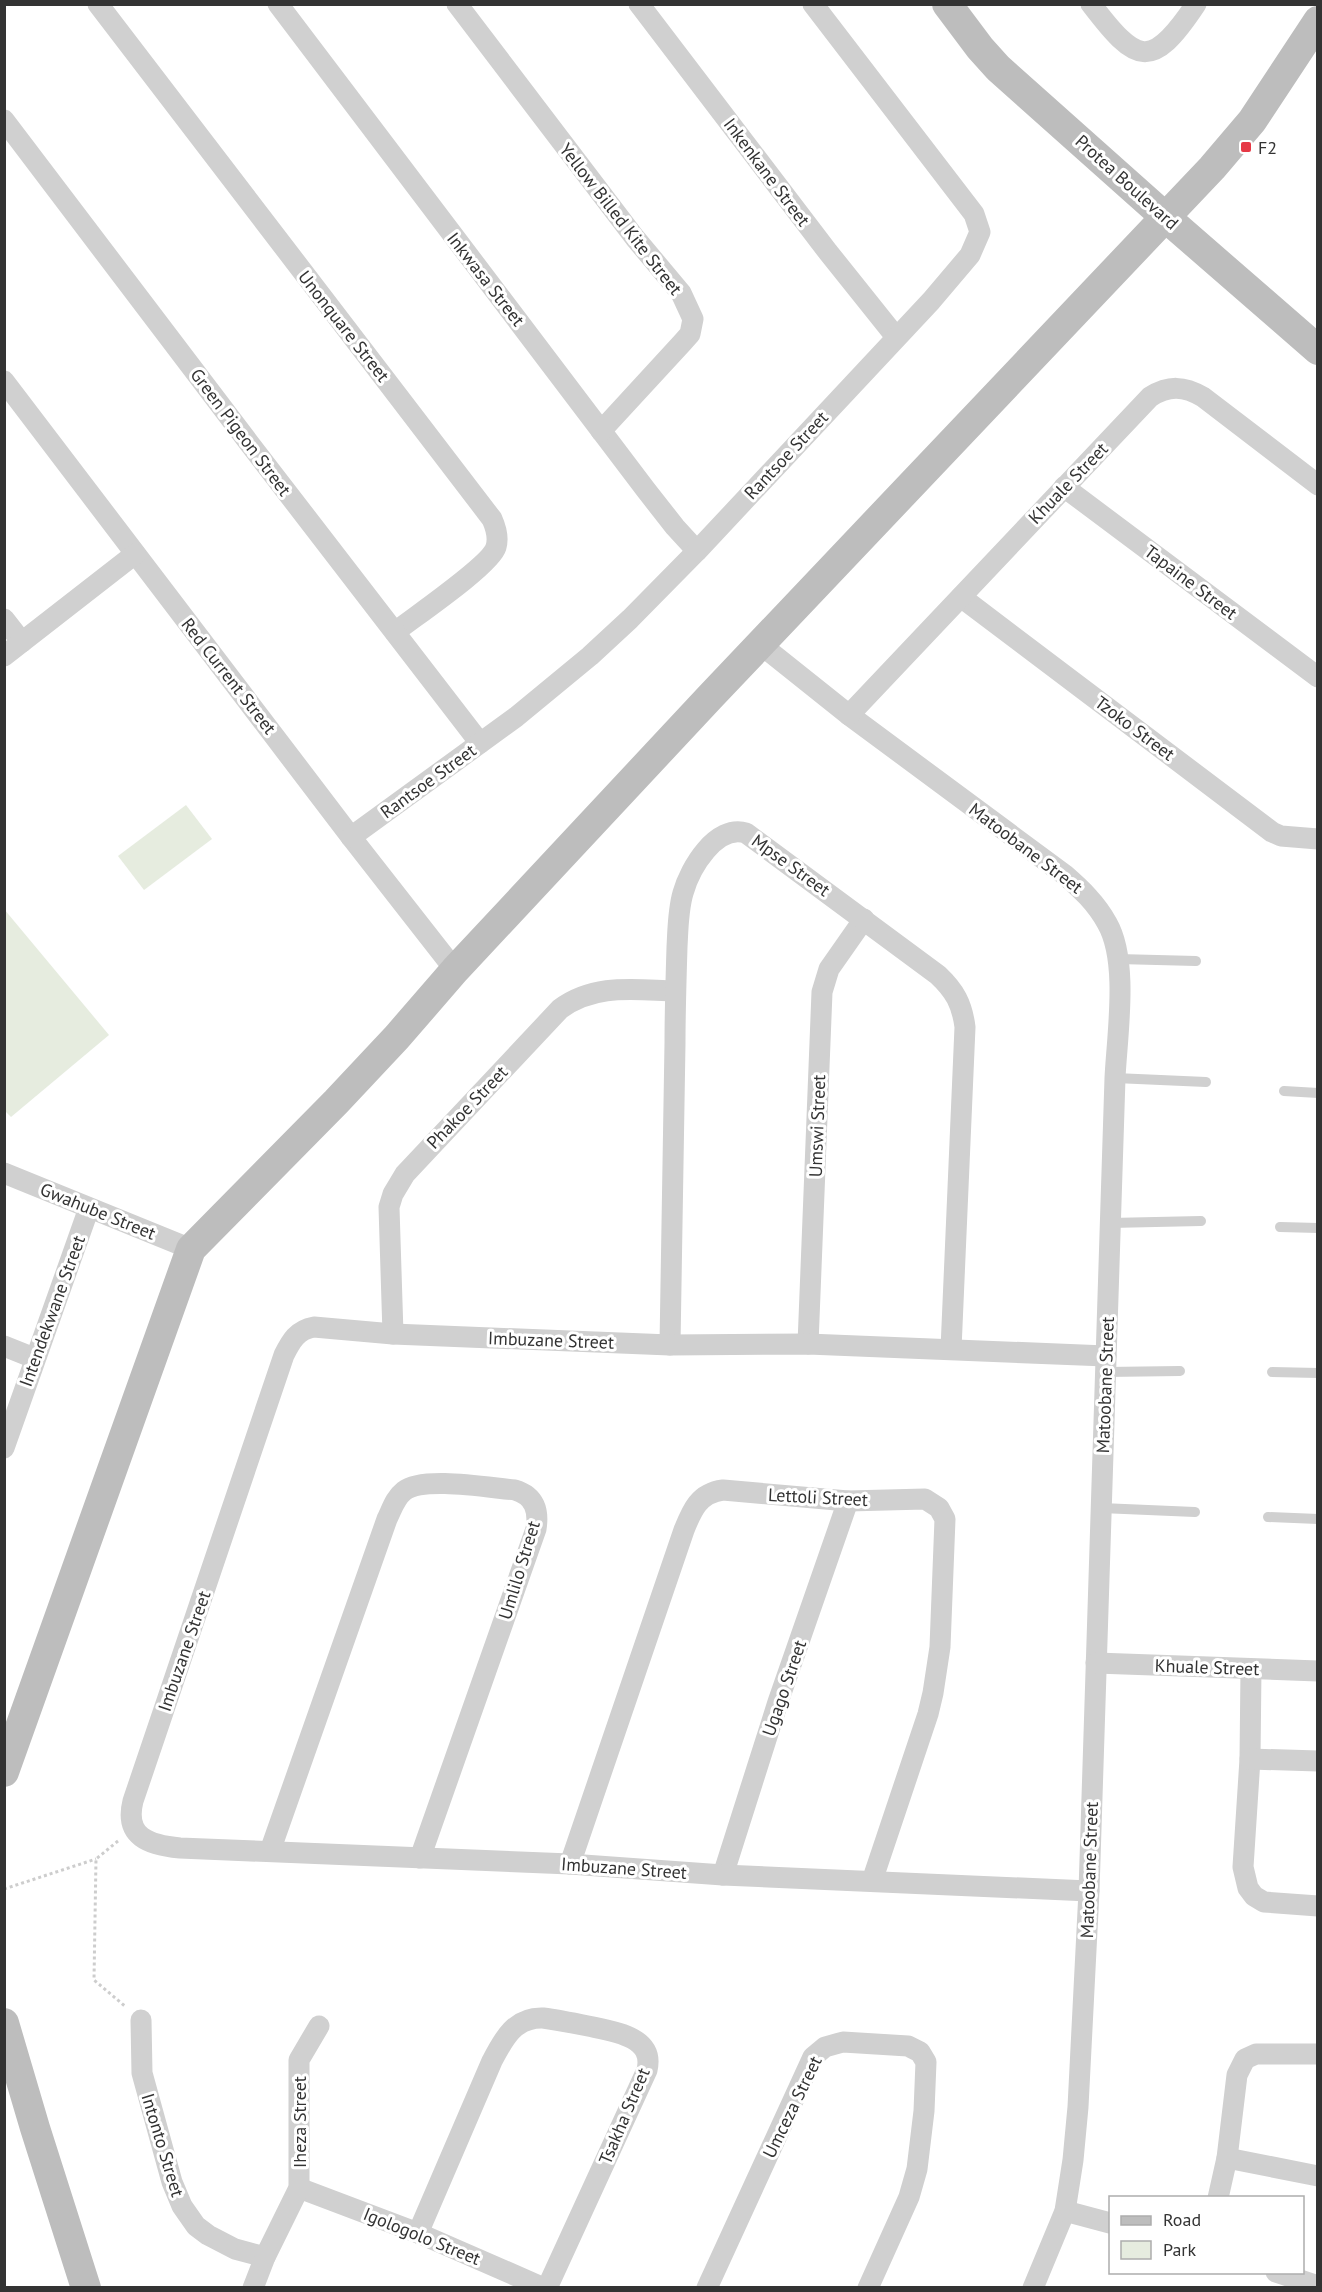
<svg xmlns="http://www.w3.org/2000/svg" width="1322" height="2292" font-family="'PT Sans',sans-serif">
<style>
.green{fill:#e6ecdf}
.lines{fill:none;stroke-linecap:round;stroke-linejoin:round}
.path{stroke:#cdcdcd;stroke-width:3;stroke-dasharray:3 3;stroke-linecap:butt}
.lane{stroke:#d0d0d0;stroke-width:10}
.street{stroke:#d0d0d0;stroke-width:21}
.secondary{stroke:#bdbdbd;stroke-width:30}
.poi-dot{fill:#e63946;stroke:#fff;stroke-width:2}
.labels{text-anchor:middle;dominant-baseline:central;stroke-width:6;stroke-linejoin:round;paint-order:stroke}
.poi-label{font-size:18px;fill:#333;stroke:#fff;text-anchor:start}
.street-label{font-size:18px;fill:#333;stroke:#fff}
</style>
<rect width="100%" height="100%" fill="#fff"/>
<g class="green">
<path d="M 186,805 L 212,839 L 144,890 L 118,856 Z"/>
<path d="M 4,909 L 109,1035 L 11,1117 L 4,1110 Z"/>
</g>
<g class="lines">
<g class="path">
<path d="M 118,1841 L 96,1859 L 94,1980 L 126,2007"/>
<path d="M 4,1889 L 96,1859"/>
</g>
<g class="lane">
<path d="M 1118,959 L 1196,961"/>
<path d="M 1115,1078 L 1206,1082"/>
<path d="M 1284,1091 L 1318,1093"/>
<path d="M 1110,1223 L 1201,1221"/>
<path d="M 1280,1227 L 1318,1228"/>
<path d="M 1106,1372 L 1180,1371"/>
<path d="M 1272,1372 L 1318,1373"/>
<path d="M 1101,1508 L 1195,1512"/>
<path d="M 1268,1517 L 1318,1519"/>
</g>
<g class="street">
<path d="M 98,4 L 492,519 C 496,528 499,537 496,547 C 491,565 414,617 395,632"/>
<path d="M 278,4 L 646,490 L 675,527 L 697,551"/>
<path d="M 457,4 L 635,238 L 681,293 L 693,319 L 690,334 L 682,343 L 601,431"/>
<path d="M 639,4 L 828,252 L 896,337"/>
<path d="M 1091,4 C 1136,63 1151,72 1196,4"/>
<path d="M 4,120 L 249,443 L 480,743"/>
<path d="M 4,381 L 351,837 L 455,970"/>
<path d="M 1064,487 L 1318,677"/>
<path d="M 961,597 L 1272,832 L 1281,836 L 1318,839"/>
<path d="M 4,619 L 22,642"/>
<path d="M 760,644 L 849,715 L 1065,875 C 1081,889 1096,903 1107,923 C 1129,961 1117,1035 1115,1078 L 1089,1891 L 1078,2107 L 1073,2160 L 1065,2211 L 1033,2288"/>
<path d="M 4,656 L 135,554"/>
<path d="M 849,715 L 1150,397 C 1169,385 1184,386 1203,397 L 1318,485"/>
<path d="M 351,837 L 516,717 L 590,656 L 630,619 L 697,551 L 931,301 L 970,255 L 980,232 L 974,214 L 813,4"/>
<path d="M 4,1173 L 191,1249"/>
<path d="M 393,1334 L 389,1207 L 393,1194 L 405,1174 L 560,1009 C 595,983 635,990 675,991"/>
<path d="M 808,1344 L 822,992 L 829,969 L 864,919"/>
<path d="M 670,1345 C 672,1244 673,1144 675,1043 C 675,1011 676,979 677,947 C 678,929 678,910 683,893 C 690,868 716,824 746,833 L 938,975 C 955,991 962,1004 965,1027 L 951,1349"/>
<path d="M 4,1346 L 34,1358"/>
<path d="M 4,1448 L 89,1208"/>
<path d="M 1096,1663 L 1318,1671"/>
<path d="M 1251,1669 L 1250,1759 L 1243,1867 L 1248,1888 L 1254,1896 L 1264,1902 L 1318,1906"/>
<path d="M 1250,1759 L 1318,1761"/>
<path d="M 270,1851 L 387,1519 C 392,1509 395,1498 404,1491 C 423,1476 490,1488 515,1490 C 535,1496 539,1511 536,1529 L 420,1858"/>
<path d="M 570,1864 L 684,1530 C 692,1510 699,1493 723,1490 L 848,1501 L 925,1499 L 939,1508 L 945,1519 L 940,1647 L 933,1693 L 928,1714 L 872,1881"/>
<path d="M 723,1875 L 778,1702 L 848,1501"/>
<path d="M 1089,1891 L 723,1875 L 570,1864 L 180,1848 C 149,1845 124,1837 133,1801 L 284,1355 C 291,1341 297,1330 314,1327 L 393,1334 L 670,1345 L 808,1344 L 1106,1356"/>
<path d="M 141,2020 L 142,2073 L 172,2182 L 182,2206 L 196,2226 L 208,2235 L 235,2249 L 265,2257"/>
<path d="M 1227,2158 L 1318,2176"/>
<path d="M 299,2188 L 418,2233 L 544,2288"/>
<path d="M 1218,2198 L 1227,2158 L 1237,2075 L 1245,2059 L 1256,2054 L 1318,2054"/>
<path d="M 1065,2211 L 1110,2223"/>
<path d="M 418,2233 L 492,2061 C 504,2038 515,2017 543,2018 C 558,2020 573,2023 588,2026 C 612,2031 655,2036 647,2070 L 547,2288"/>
<path d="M 1276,2272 L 1318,2286"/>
<path d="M 253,2288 L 265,2257 L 299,2188 L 299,2060 L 319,2026"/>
<path d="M 707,2288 L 813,2057 L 825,2047 L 843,2042 L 908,2046 L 920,2052 L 926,2062 L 924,2111 L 917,2169 L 909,2197 L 868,2288"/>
</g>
<g class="secondary">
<path d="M 947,4 L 980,48 L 998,68 L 1164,216 L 1318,350"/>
<path d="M 4,1772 L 191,1249 L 336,1102 L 397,1037 L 455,970 L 710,697 L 1212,168 L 1252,121 L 1318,21"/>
<path d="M 4,2023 L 35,2128 L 86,2288"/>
</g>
</g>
<rect class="poi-dot" x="1240" y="141" width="12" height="12" rx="3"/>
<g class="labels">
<g class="poi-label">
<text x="1258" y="147">F2</text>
</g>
<g class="street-label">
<text transform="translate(767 172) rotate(53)">Inkenkane Street</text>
<text transform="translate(1127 182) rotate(42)">Protea Boulevard</text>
<text transform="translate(621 219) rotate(52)">Yellow Billed Kite Street</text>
<text transform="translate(486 279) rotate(52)">Inkwasa Street</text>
<text transform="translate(344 326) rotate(52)">Unonquare Street</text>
<text transform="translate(241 432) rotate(53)">Green Pigeon Street</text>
<text transform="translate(786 455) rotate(-47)">Rantsoe Street</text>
<text transform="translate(1068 483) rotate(-46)">Khuale Street</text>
<text transform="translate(1191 582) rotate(37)">Tapaine Street</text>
<text transform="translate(229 676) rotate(52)">Red Current Street</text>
<text transform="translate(1135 728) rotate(37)">Tzoko Street</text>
<text transform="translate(428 781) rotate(-36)">Rantsoe Street</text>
<text transform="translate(1026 848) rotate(37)">Matoobane Street</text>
<text transform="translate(791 865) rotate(36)">Mpse Street</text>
<text transform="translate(467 1107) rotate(-46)">Phakoe Street</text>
<text transform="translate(817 1126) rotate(-88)">Umswi Street</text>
<text transform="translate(98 1211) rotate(22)">Gwahube Street</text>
<text transform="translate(52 1311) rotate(-70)">Intendekwane Street</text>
<text transform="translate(551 1340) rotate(2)">Imbuzane Street</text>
<text transform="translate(1105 1385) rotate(-88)">Matoobane Street</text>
<text transform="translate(818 1497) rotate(3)">Lettoli Street</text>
<text transform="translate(519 1570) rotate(-73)">Umlilo Street</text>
<text transform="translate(184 1651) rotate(-71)">Imbuzane Street</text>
<text transform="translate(1207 1667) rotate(2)">Khuale Street</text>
<text transform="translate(784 1688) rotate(-71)">Ugago Street</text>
<text transform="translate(624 1868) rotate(4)">Imbuzane Street</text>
<text transform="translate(1089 1870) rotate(-88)">Matoobane Street</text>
<text transform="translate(792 2107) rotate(-64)">Umceza Street</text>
<text transform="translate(624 2116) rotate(-67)">Tsakha Street</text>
<text transform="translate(299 2122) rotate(-90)">Iheza Street</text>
<text transform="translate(163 2145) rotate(73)">Intonto Street</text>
<text transform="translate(422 2236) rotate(22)">Igologolo Street</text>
</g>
</g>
<rect width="1322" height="2292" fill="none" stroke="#333333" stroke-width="12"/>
<rect x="1109" y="2196" width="195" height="78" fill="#ffffff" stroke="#adadad" stroke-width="1.5"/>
<rect x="1121" y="2216" width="30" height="9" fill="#bdbdbd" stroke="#adadad" stroke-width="1.5"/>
<text x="1163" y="2226" font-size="18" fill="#333333">Road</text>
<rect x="1121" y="2241" width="30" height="18" fill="#e6ecdf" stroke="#adadad" stroke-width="1.5"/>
<text x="1163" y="2256" font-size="18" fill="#333333">Park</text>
</svg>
